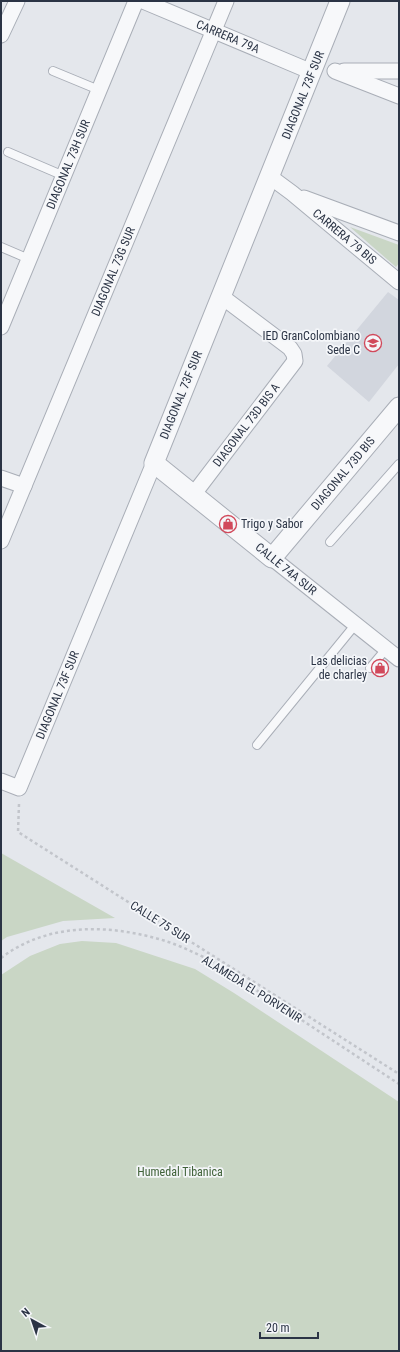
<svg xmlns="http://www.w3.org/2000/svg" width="400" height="1352" font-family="'Roboto Condensed',sans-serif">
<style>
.built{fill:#d2d6de}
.green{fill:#c9d6c5}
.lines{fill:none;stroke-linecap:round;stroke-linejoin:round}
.service-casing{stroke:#a9aeb7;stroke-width:10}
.minor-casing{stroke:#a9aeb7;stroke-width:17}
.tertiary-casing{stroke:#a9aeb7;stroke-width:21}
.path{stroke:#c2c5cb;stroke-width:2.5;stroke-dasharray:3 3;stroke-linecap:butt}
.service{stroke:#f7f8fa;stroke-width:8}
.minor{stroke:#f7f8fa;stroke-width:15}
.tertiary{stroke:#f7f8fa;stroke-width:19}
.labels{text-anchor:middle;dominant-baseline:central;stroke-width:3.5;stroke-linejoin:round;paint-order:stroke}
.street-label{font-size:12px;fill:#2b3445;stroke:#f4f6f9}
.poi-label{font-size:12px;fill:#2b3445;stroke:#f4f6f9;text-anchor:end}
.park-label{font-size:12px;fill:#3f6138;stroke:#f4f6f9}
</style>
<rect width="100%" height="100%" fill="#e4e7ec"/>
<path class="built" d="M 388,292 L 399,300 L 399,364 L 369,402 L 327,366 Z"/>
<g class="green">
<path d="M 350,227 L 399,245 L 399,263 L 396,267 Z"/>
<path d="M 1,853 L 115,918 L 63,921 L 7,937 L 1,941 Z"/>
<path d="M 82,941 L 116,943 L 195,969 L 234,993 L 399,1102 L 399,1351 L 1,1351 L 1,975 L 30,956 L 60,944 Z"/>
</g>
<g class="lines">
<g class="service-casing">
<g id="service">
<path d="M 53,71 L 99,90"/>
<path d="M 8,152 L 64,176"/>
<path d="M 1,247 L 29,259"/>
<path d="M 330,542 L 399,464"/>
<path d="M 370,668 L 386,649"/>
<path d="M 257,745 L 355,625"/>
</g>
</g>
<g class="minor-casing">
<g id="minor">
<path id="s1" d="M 143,1 L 312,72"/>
<path d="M 1,35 L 17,1"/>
<path d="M 335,71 L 399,96"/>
<path d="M 344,71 L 399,71"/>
<path id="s2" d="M 269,176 L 292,193 L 399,282"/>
<path d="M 304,198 L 399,233"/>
<path id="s3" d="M 1,327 L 136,1"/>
<path d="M 1,478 L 24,486"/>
<path id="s4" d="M 193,495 L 295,361 L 294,354 L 290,348 L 221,296"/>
<path id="s5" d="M 1,541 L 226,1"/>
<path d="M 272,558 L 399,659"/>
<path id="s6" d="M 1,781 L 19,788 L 154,463"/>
</g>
</g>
<g class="tertiary-casing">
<g id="tertiary">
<path id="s7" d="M 340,1 L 154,463 L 272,558 L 399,407"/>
</g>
</g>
<g class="path">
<path d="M 19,804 L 18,832 L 399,1074"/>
<path d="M 1,958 C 45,924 104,924 155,938 C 175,943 193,952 212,961 L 399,1084"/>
</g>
<use href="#service" class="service"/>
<use href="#minor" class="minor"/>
<use href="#tertiary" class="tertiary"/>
</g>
<defs>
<g id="school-ring" transform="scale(0.9)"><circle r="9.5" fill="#f4f6f9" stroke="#d1495b" stroke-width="1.5"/><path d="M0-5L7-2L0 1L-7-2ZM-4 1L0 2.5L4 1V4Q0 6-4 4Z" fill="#d1495b"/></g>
<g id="shop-ring" transform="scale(0.9)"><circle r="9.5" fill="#f4f6f9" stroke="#d1495b" stroke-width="1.5"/><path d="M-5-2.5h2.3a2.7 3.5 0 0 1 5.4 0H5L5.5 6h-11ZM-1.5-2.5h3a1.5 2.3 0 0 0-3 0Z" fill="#d1495b"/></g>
</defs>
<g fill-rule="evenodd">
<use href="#school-ring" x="373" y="343"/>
<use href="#shop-ring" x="228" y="524"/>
<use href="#shop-ring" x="380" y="668"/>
</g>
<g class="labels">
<g class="street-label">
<text stroke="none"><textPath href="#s1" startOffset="92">CARRERA 79A</textPath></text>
<text transform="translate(303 95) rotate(-68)">DIAGONAL 73F SUR</text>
<text stroke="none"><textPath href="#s3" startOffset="176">DIAGONAL 73H SUR</textPath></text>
<text stroke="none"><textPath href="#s2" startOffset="97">CARRERA 79 BIS</textPath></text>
<text stroke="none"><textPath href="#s5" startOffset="292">DIAGONAL 73G SUR</textPath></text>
<text transform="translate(181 395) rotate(-68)">DIAGONAL 73F SUR</text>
<text stroke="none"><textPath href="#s4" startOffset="88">DIAGONAL 73D BIS A</textPath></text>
<text stroke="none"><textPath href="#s7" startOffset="760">DIAGONAL 73D BIS</textPath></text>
<text transform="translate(286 569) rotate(39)">CALLE 74A SUR</text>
<text stroke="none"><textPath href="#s6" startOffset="120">DIAGONAL 73F SUR</textPath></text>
<text transform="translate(160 922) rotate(32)">CALLE 75 SUR</text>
<text transform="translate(252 989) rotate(32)">ALAMEDA EL PORVENIR</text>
</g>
<g class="poi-label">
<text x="360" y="336">IED GranColombiano<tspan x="360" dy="14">Sede C</tspan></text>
<text x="241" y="524" text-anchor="start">Trigo y Sabor</text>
<text x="367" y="661">Las delicias<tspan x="367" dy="14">de charley</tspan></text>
</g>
<g class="park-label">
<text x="180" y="1172">Humedal Tibanica</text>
</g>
</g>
<rect width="400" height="1352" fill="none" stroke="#2b3445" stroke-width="4"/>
<g transform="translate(32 1320) rotate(320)" stroke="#f4f6f9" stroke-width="3" paint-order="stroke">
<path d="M0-3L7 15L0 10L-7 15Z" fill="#2b3445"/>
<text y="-6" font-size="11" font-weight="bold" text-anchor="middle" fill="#2b3445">N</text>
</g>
<path d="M260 1332v6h58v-6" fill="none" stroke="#2b3445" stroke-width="2"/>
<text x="266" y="1332" font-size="12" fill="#2b3445" stroke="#f4f6f9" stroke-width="3" paint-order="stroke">20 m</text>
</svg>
